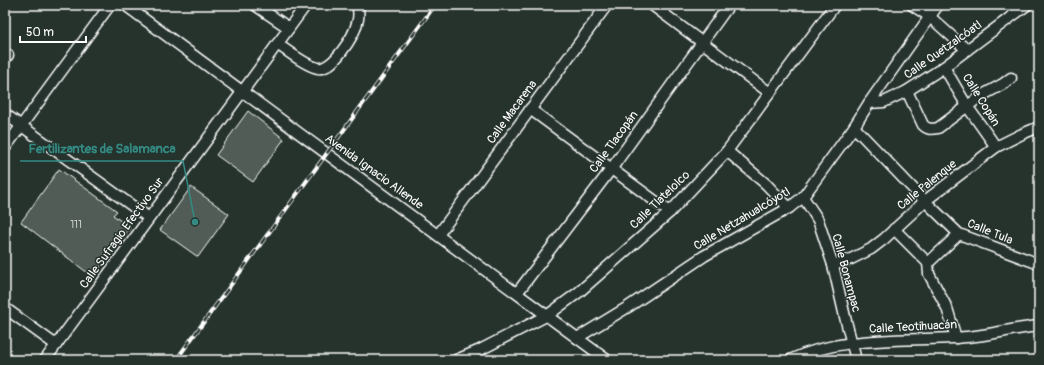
<svg xmlns="http://www.w3.org/2000/svg" width="1044" height="365" font-family="Pangolin,sans-serif">
<style>
.building{fill:#515c57;stroke:#fff}
.lines{fill:none;stroke-linecap:round;stroke-linejoin:round}
.minor-casing{stroke:#fff;stroke-width:13}
.minor{stroke:#26332d;stroke-width:10}
.rail-casing{stroke:#fff;stroke-width:4}
.rail{stroke:#26332d;stroke-width:2.5;stroke-dasharray:8;stroke-linecap:butt}
.labels{text-anchor:middle;dominant-baseline:central;stroke-width:3;stroke-linejoin:round;paint-order:stroke}
.number-label{font-size:10px;fill:#d4d6d5}
.street-label{font-size:12px;fill:#fff;stroke:#26332d}
.leader{fill:none;stroke:#338b84;stroke-width:1.5}
.callout-dot{fill:#338b84;stroke:#26332d;stroke-width:1.5}
.callout-label{font-size:13px;text-anchor:middle;font-weight:bold;fill:#338b84;stroke:#26332d;stroke-width:3;stroke-linejoin:round;paint-order:stroke}
</style>
<rect width="100%" height="100%" fill="#26332d"/>
<filter id="ink" filterUnits="userSpaceOnUse"><feTurbulence type="fractalNoise" baseFrequency=".025" numOctaves="2"/><feDisplacementMap in="SourceGraphic" scale="8" xChannelSelector="R" yChannelSelector="G"/><feConvolveMatrix kernelMatrix="1 2 1 2 8 2 1 2 1" color-interpolation-filters="sRGB"/></filter>
<g filter="url(#ink)">
<g class="building">
<path d="M 248,111 L 284,139 L 253,182 L 216,155 Z"/>
<path d="M 59,169 L 117,211 L 113,215 L 130,228 L 93,277 L 21,222 Z"/>
<path d="M 191,187 L 229,214 L 198,257 L 160,230 Z"/>
</g>
<g class="lines">
<g class="minor-casing">
<g id="minor">
<path d="M 125,5 L 607,360"/>
<path d="M 255,5 L 289,28"/>
<path d="M 652,5 L 770,93"/>
<path d="M 912,5 L 929,16 L 967,50"/>
<path d="M 277,44 C 288,51 306,66 318,68 C 332,71 354,36 357,23 C 359,18 359,10 357,5"/>
<path d="M 5,59 L 8,55"/>
<path d="M 944,67 L 967,106 L 996,147"/>
<path d="M 907,91 L 923,125 C 928,130 932,129 938,128 L 981,96 L 1003,84 L 1011,78"/>
<path d="M 869,103 L 884,102 L 907,91 L 944,67 L 1027,5"/>
<path d="M 530,109 L 670,212"/>
<path d="M 5,114 L 149,218"/>
<path d="M 854,127 L 925,201 L 959,234 L 1039,264"/>
<path d="M 5,148 L 110,5"/>
<path d="M 727,151 L 766,184 L 789,208"/>
<path d="M 803,197 L 813,212 L 818,220 L 833,265 L 845,317 L 856,360"/>
<path d="M 894,229 L 928,263 L 929,274 L 947,308 L 956,338"/>
<path d="M 438,235 L 607,5"/>
<path d="M 928,263 L 959,234"/>
<path d="M 833,265 L 851,259 L 871,249 L 884,239 L 925,201 L 996,147 L 1022,134 L 1039,127"/>
<path d="M 517,293 L 612,168 L 729,5"/>
<path d="M 5,308 L 56,345"/>
<path d="M 577,338 L 628,307 L 704,256 L 789,208 L 803,197 L 854,127 L 869,103 L 938,5"/>
<path d="M 45,360 L 306,5"/>
<path d="M 456,360 L 480,350 L 548,315 L 579,292 L 670,212 L 727,151 L 835,5"/>
<path d="M 790,360 C 844,334 909,342 967,337 C 991,335 1015,328 1039,326"/>
</g>
</g>
<use href="#minor" class="minor"/>
<g class="rail-casing">
<path id="rail" d="M 176,360 L 435,5"/>
</g>
<use href="#rail" class="rail"/>
</g>
</g>
<g class="labels">
<g class="number-label">
<text x="76" y="225">111</text>
</g>
<g class="street-label">
<text transform="translate(943 50) rotate(-35)">Calle Quetzalcóatl</text>
<text transform="translate(981 100) rotate(58)">Calle Copán</text>
<text transform="translate(512 112) rotate(-54)">Calle Macarena</text>
<text transform="translate(614 142) rotate(-54)">Calle Tlacopán</text>
<text transform="translate(374 172) rotate(36)">Avenida Ignacio Allende</text>
<text transform="translate(927 185) rotate(-39)">Calle Palenque</text>
<text transform="translate(660 200) rotate(-44)">Calle Tlatelolco</text>
<text transform="translate(742 219) rotate(-31)">Calle Netzahualcóyotl</text>
<text transform="translate(990 232) rotate(22)">Calle Tula</text>
<text transform="translate(122 233) rotate(-54)">Calle Sufragio Efectivo Sur</text>
<text transform="translate(846 273) rotate(75)">Calle Bonampac</text>
<text transform="translate(913 327) rotate(-3)">Calle Teotihuacán</text>
</g>
</g>
<path class="leader" d="M195 222L183 161H20"/>
<circle class="callout-dot" cx="195" cy="222" r="4"/>
<g class="callout-label">
<text x="102" y="153">Fertilizantes de Salamanca</text>
</g>
<rect width="1044" height="365" fill="none" stroke="#26332d" stroke-width="20"/>
<rect x="10" y="10" width="1024" height="345" fill="none" stroke="#fff" stroke-width="1.5" filter="url(#ink)"/>
<path d="M20 36v6h66v-6" fill="none" stroke="#ffffff" stroke-width="2"/>
<text x="26" y="36" font-size="12" fill="#ffffff" stroke="#26332d" stroke-width="3" paint-order="stroke">50 m</text>
</svg>
